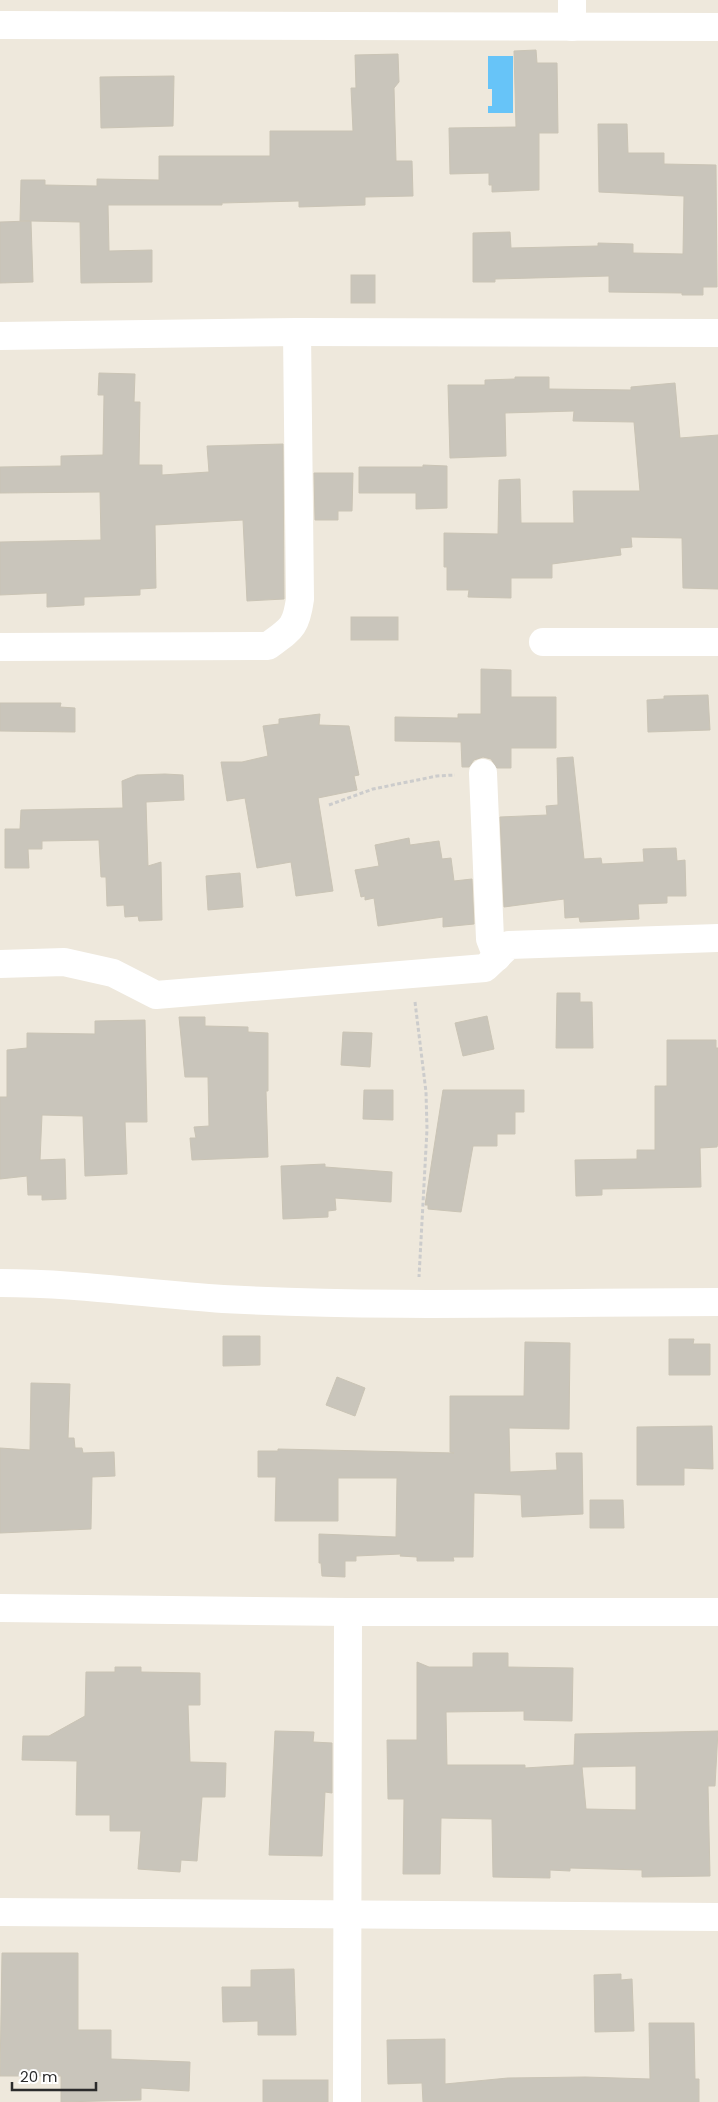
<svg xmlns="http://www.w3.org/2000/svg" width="718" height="2102" font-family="Poppins,sans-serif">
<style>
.water{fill:#67c4f8}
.building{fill:#c9c5bb;stroke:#cac4b5;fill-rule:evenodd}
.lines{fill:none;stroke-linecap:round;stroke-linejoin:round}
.path{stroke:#ccc;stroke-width:3;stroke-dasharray:4 2.5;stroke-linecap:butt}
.minor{stroke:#fff;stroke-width:28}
</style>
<rect width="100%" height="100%" fill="#eee8dc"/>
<path class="water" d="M 488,56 L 513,56 L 513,113 L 488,113 L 488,106 L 492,106 L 492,89 L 488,89 Z"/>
<g class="building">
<path d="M 536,50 L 537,63 L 557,63 L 558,133 L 539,133 L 539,190 L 492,192 L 492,185 L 489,185 L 489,173 L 450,174 L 449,128 L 516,127 L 514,51 Z"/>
<path d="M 398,54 L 399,82 L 394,88 L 396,161 L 412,161 L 413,196 L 365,197 L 365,205 L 299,207 L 299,201 L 222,203 L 222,205 L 108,205 L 109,251 L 152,250 L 152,282 L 81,283 L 80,222 L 31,221 L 33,282 L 0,283 L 0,222 L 30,221 L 20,221 L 21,180 L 45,180 L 45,185 L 97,186 L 97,179 L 159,180 L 159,156 L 270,156 L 270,131 L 353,131 L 351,88 L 356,88 L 355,55 Z"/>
<path d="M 174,76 L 173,126 L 101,128 L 100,77 Z"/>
<path d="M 598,124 L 627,124 L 628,153 L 664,153 L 664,164 L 716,165 L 717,287 L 703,287 L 703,295 L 682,295 L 682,293 L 609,292 L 609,276 L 495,279 L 495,282 L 473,282 L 473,233 L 510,232 L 511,248 L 598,246 L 598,243 L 633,244 L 633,253 L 683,254 L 684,196 L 599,192 Z"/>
<rect x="351" y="275" width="24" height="28"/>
<path d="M 99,373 L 135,374 L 134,402 L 140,402 L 139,465 L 162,465 L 162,475 L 209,472 L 207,446 L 283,444 L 284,599 L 247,601 L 243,520 L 155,525 L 156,588 L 140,589 L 140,595 L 84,597 L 84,605 L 47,607 L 47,593 L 0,595 L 0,542 L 101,540 L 100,492 L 0,493 L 0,467 L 61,466 L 61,456 L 103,455 L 104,395 L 98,395 Z"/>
<path d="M 515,377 L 549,377 L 549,389 L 631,390 L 631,387 L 675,383 L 680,438 L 718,435 L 718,589 L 683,588 L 682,538 L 631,537 L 632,547 L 620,548 L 621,555 L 552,564 L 552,578 L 511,578 L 511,598 L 468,597 L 469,590 L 447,590 L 447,567 L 444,567 L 444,533 L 498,534 L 499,480 L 520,479 L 521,523 L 574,523 L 573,491 L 640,491 L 634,422 L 573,421 L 574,411 L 505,413 L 506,456 L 450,458 L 448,385 L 485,385 L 485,380 L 515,379 Z"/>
<path d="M 423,465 L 447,466 L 447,508 L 416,509 L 416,493 L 359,493 L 359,467 L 423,467 Z"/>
<path d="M 314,473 L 353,473 L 352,511 L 338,511 L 338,520 L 315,520 Z"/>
<rect x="351" y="617" width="47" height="23"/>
<path d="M 481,669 L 511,670 L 511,697 L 556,697 L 556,748 L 511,748 L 511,768 L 497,768 L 491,759 L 483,757 L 474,760 L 469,767 L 462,767 L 461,742 L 395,741 L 395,717 L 458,718 L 458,714 L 481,714 Z"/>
<path d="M 708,695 L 710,730 L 648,732 L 647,700 L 664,699 L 664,696 Z"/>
<path d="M 0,703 L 61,703 L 60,707 L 75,708 L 75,732 L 0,731 Z"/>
<path d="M 320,714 L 319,725 L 349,726 L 359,775 L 354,776 L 357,790 L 318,798 L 333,891 L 296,896 L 291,862 L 257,868 L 245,798 L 227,801 L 221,762 L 242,762 L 268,756 L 263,726 L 279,724 L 279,719 Z"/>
<path d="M 573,757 L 584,859 L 601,858 L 602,864 L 644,862 L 643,849 L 676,848 L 677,861 L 685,860 L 686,896 L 667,896 L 667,903 L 638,904 L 639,919 L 580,922 L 579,917 L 565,918 L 564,899 L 504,907 L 500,817 L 547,815 L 546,806 L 558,805 L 557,758 Z"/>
<path d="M 165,774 L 183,775 L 184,800 L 146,802 L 148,866 L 161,862 L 162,920 L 139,921 L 138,916 L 125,917 L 124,905 L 107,906 L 106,877 L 101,877 L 99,840 L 42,841 L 42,849 L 28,849 L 29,868 L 5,868 L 5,829 L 20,829 L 21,810 L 123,808 L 122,781 L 137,775 Z"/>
<path d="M 409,838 L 410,845 L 439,841 L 442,859 L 451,858 L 454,881 L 472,879 L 474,924 L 443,927 L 443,917 L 378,926 L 374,898 L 365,900 L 365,896 L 361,897 L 355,870 L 379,866 L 375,845 Z"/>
<path d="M 240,873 L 243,907 L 208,910 L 206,876 Z"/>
<path d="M 557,993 L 580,993 L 580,1002 L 592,1002 L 593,1048 L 556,1048 Z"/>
<path d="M 487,1016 L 494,1049 L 463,1056 L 455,1023 Z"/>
<path d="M 179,1017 L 205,1017 L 205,1026 L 248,1027 L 248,1032 L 268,1033 L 268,1091 L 266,1091 L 268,1157 L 192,1160 L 190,1138 L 196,1138 L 194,1127 L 209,1126 L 208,1077 L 185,1077 Z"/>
<path d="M 145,1020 L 147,1122 L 125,1122 L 127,1174 L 85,1176 L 83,1116 L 42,1115 L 40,1160 L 65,1159 L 66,1199 L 42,1200 L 42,1195 L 28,1195 L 27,1176 L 0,1179 L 0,1097 L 7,1097 L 7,1050 L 27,1048 L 27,1033 L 95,1034 L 95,1021 Z"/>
<path d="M 343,1032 L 372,1033 L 370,1067 L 341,1065 Z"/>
<path d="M 667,1040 L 716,1040 L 716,1048 L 718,1048 L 718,1142 L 717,1147 L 700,1148 L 701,1187 L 602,1189 L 602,1195 L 576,1196 L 575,1160 L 637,1159 L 637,1150 L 655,1150 L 655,1086 L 667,1086 Z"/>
<path d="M 364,1090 L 393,1090 L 393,1120 L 363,1119 Z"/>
<path d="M 443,1090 L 524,1090 L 524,1112 L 515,1112 L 515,1134 L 497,1134 L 497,1146 L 473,1146 L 461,1212 L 428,1209 L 428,1205 L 425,1205 Z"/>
<path d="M 325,1164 L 325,1167 L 392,1172 L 391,1202 L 335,1198 L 336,1210 L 328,1211 L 328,1217 L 283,1219 L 281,1166 Z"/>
<path d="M 223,1336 L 260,1336 L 260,1365 L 223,1366 Z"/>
<path d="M 669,1339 L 694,1339 L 693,1344 L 710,1344 L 710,1375 L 669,1375 Z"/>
<path d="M 525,1342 L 570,1343 L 569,1429 L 509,1428 L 510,1472 L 557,1470 L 556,1453 L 582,1453 L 583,1514 L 522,1517 L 521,1495 L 474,1493 L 473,1557 L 453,1557 L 454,1561 L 417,1561 L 417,1557 L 400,1556 L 401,1554 L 356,1556 L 356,1561 L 345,1561 L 345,1577 L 322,1576 L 321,1563 L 319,1563 L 319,1534 L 396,1537 L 397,1478 L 338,1478 L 338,1521 L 275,1521 L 276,1477 L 258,1477 L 258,1451 L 278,1451 L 278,1449 L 454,1453 L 450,1452 L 450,1396 L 524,1396 Z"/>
<path d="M 337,1377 L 365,1388 L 355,1416 L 326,1405 Z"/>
<path d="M 31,1383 L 70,1384 L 68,1438 L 74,1438 L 75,1448 L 82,1448 L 83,1453 L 114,1452 L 115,1476 L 92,1477 L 91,1529 L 0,1533 L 0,1448 L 30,1450 Z"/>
<path d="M 712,1426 L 713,1469 L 684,1468 L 684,1485 L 637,1485 L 637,1427 Z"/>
<path d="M 590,1500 L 623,1500 L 624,1528 L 590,1528 Z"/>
<path d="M 473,1653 L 508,1653 L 508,1667 L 573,1668 L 572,1721 L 524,1720 L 524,1711 L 446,1712 L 447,1765 L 525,1765 L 525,1768 L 574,1765 L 575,1734 L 718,1731 L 715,1786 L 708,1786 L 710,1876 L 642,1877 L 642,1870 L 570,1868 L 570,1871 L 550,1870 L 550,1878 L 493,1877 L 492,1819 L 441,1818 L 440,1874 L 403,1874 L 404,1799 L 388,1799 L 387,1740 L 417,1740 L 417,1662 L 429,1667 L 473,1667 ZM 636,1766 L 636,1810 L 586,1809 L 582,1767 Z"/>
<path d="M 115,1667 L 141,1667 L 141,1672 L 200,1673 L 200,1705 L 188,1705 L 190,1762 L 226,1763 L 225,1797 L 202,1797 L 197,1861 L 181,1860 L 180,1872 L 138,1869 L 141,1831 L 110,1831 L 110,1815 L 76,1815 L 77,1761 L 22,1760 L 23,1736 L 49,1736 L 85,1716 L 86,1672 L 115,1672 Z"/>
<path d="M 275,1731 L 314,1732 L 313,1742 L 332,1743 L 332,1793 L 325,1792 L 322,1856 L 269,1855 Z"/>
<path d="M 2,1953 L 78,1953 L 78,2030 L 111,2030 L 111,2059 L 190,2062 L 189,2091 L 141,2088 L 141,2100 L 61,2102 L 61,2076 L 0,2076 Z"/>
<path d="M 294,1969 L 296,2035 L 258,2035 L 258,2021 L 223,2022 L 222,1987 L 251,1987 L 251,1970 Z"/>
<path d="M 621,1974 L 621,1980 L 632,1979 L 634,2031 L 595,2032 L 594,1975 Z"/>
<path d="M 649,2023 L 694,2023 L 695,2079 L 699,2079 L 699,2102 L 423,2102 L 422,2083 L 388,2084 L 387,2040 L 445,2039 L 445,2084 L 508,2078 L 585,2077 L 650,2079 Z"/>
<rect x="263" y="2080" width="65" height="22"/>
</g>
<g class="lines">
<g class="path">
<path d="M 329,805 L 373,789 L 437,776 L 455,775"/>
<path d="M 415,1002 L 426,1092 L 427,1129 L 419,1277"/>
</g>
<g class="minor">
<path d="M 572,0 L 572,27"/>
<path d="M 0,25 L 718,27"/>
<path d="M 0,336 L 297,332 L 718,333"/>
<path d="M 543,642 L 718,642"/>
<path d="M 0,647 L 268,646 C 291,629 296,628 300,599 L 297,332"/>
<path d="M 483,773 L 490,939 L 497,957"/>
<path d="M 0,964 L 64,962 L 113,973 L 156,995 L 485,968 L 509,945 L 718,938"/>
<path d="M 0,1283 C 75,1283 148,1294 223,1299 C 388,1308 553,1302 718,1302"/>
<path d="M 0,1608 L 348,1612 L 718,1612"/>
<path d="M 0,1912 L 718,1917"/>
<path d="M 347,2102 L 348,1612"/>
</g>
</g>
<path d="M12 2082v8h84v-8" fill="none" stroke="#2b2b2b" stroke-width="2.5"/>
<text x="20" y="2082" font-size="15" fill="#2b2b2b" stroke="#ffffff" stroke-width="4" paint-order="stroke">20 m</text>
</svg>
